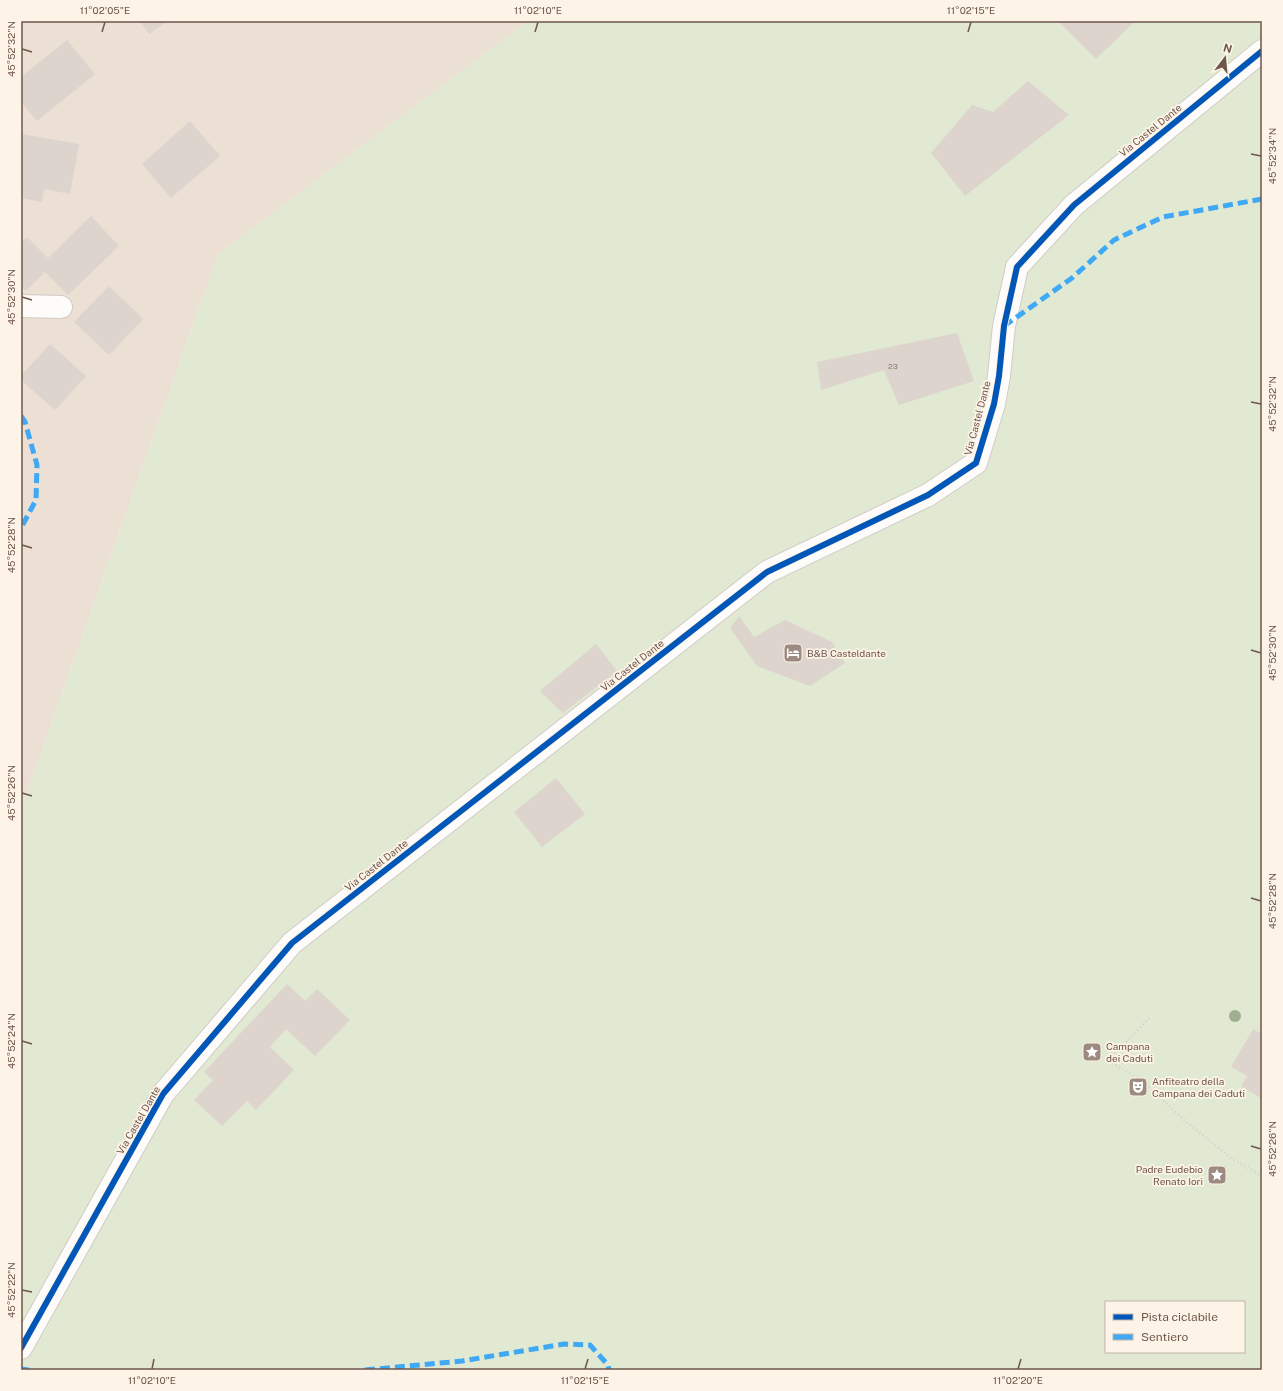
<svg xmlns="http://www.w3.org/2000/svg" width="1283" height="1391" font-family="'Public Sans',sans-serif">
<style>
.residential{fill:#ece0d5}
.green{fill:#e1e9d3;fill-rule:evenodd}
.building{fill:#dcd4cd}
.lines{fill:none;stroke-linecap:round;stroke-linejoin:round}
.minor-casing{stroke:#d2cbc6;stroke-width:24}
.path{stroke:#d5cec9;stroke-width:2.5;stroke-dasharray:1 3;stroke-linecap:butt}
.minor{stroke:#fdfcfb;stroke-width:22}
.quiet{stroke:#3fa9f5;stroke-width:5;stroke-dasharray:10 5;stroke-linecap:butt}
.cycleway-casing{stroke:#fdf3e7;stroke-width:8}
.cycleway{stroke:#0057b8;stroke-width:6}
.tree{fill:#9eae8f}
.ticks{fill:none;stroke:#6e564b;stroke-width:1.5}
.labels{text-anchor:middle;dominant-baseline:central;stroke-width:3.5;stroke-linejoin:round;paint-order:stroke}
.number-label{font-size:8px;fill:#8c786e}
.street-label{font-size:10px;fill:#6e564b;stroke:#fdf3e7}
.poi-label{font-size:10px;fill:#6e564b;stroke:#fdf3e7;text-anchor:start}
.neatline{fill:none;stroke:#6e564b;stroke-width:1.5}
.ticks-label{font-size:10px;text-anchor:middle;fill:#6e564b}
</style>
<rect width="100%" height="100%" fill="#f3eee7"/>
<path class="residential" d="M 21,21 L 528,21 L 218,254 L 21,809 Z"/>
<path class="green" d="M 528,21 L 1262,21 L 1262,1034 L 1253,1029 L 1231,1067 L 1247,1076 L 1241,1086 L 1262,1099 L 1262,1370 L 21,1370 L 21,809 L 218,254 ZM 1106,1302 L 1244,1302 L 1244,1352 L 1106,1352 Z"/>
<g class="building">
<path d="M 140,21 L 167,21 L 149,34 Z"/>
<path d="M 1058,21 L 1135,21 L 1096,59 Z"/>
<path d="M 67,40 L 95,74 L 37,121 L 21,102 L 21,77 Z"/>
<path d="M 1028,81 L 1069,115 L 965,196 L 931,153 L 972,105 L 993,112 Z"/>
<path d="M 190,121 L 220,156 L 171,198 L 142,164 Z"/>
<path d="M 21,134 L 79,144 L 70,194 L 44,189 L 42,202 L 21,198 Z"/>
<path d="M 91,216 L 119,246 L 68,295 L 45,272 L 26,291 L 21,286 L 21,242 L 27,237 L 48,258 Z"/>
<path d="M 109,286 L 143,319 L 109,355 L 74,322 Z"/>
<path d="M 957,333 L 974,381 L 899,405 L 884,370 L 821,390 L 817,362 Z"/>
<path d="M 50,344 L 86,376 L 55,410 L 21,380 L 21,376 Z"/>
<path d="M 739,616 L 754,637 L 785,620 L 832,642 L 845,663 L 810,686 L 757,666 L 730,628 Z"/>
<path d="M 596,644 L 617,671 L 563,713 L 540,691 Z"/>
<path d="M 556,778 L 585,814 L 542,847 L 514,812 Z"/>
<path d="M 287,984 L 305,1001 L 317,989 L 350,1020 L 315,1056 L 286,1029 L 270,1047 L 294,1070 L 256,1110 L 247,1101 L 222,1126 L 194,1100 L 213,1080 L 204,1072 Z"/>
<path d="M 1253,1029 L 1262,1034 L 1262,1099 L 1241,1086 L 1247,1076 L 1231,1067 Z"/>
</g>
<g class="lines">
<g class="minor-casing">
<g id="minor">
<path d="M 21,306 L 61,307"/>
<path d="M 21,1348 L 163,1094 L 292,943 L 767,572 L 928,495 L 976,463 L 994,404 L 999,376 L 1004,326 L 1017,267 L 1074,205 L 1262,51"/>
</g>
</g>
<path class="path" d="M 1149,1018 L 1108,1061 L 1140,1079 L 1184,1120 L 1231,1158 L 1262,1176"/>
<use href="#minor" class="minor"/>
<g class="quiet">
<path d="M 1004,326 L 1072,278 L 1114,240 L 1163,217 L 1262,199"/>
<path d="M 21,416 L 25,422 L 37,465 L 36,500 L 21,528"/>
<path d="M 21,1369 L 29,1370"/>
<path d="M 365,1370 L 462,1361 L 564,1344 L 590,1345 L 608,1365 L 609,1370"/>
</g>
<g class="cycleway-casing">
<path id="cycleway" d="M 21,1348 L 163,1094 L 292,943 L 767,572 L 928,495 L 976,463 L 994,404 L 999,376 L 1004,326 L 1017,267 L 1074,205 L 1262,51"/>
</g>
<use href="#cycleway" class="cycleway"/>
</g>
<circle class="tree" cx="1235" cy="1016" r="6"/>
<path class="ticks" d="M 102,32 L 105,22M 535,32 L 538,22M 968,32 L 971,22M 22,49 L 32,52M 1251,154 L 1261,156M 22,297 L 32,300M 1251,402 L 1261,404M 22,545 L 32,548M 1251,650 L 1261,653M 22,793 L 32,796M 1251,898 L 1261,901M 22,1041 L 32,1044M 1251,1146 L 1261,1149M 22,1290 L 32,1292M 152,1369 L 154,1359M 585,1369 L 588,1359M 1018,1369 L 1021,1359"/>
<defs>
<g id="hotel-square" transform="scale(1)"><rect x="-9" y="-9" width="18" height="18" rx="4" fill="#9d8b82" stroke="#fdf3e7"/><path d="M-6-4.5h1.5V1H6V5H4.5V3h-9V5H-6ZM-4 0a1.8 1.8 0 1 1 3.6 0ZM.5 0V-2.5h3Q6-2.5 6 0Z" fill="#fff"/></g>
<g id="sight-square" transform="scale(1)"><rect x="-9" y="-9" width="18" height="18" rx="4" fill="#9d8b82" stroke="#fdf3e7"/><path d="M0-6L1.8-2.2L6-1.7L2.9 1.2L3.7 5.4L0 3.3L-3.7 5.4L-2.9 1.2L-6-1.7L-1.8-2.2Z" fill="#fff"/></g>
<g id="theatre-square" transform="scale(1)"><rect x="-9" y="-9" width="18" height="18" rx="4" fill="#9d8b82" stroke="#fdf3e7"/><path d="M-5-5.5Q0-4 5-5.5V0Q5 5 0 6Q-5 5-5 0ZM-3.3-2.5H-1v1.5H-3.3ZM1-2.5H3.3v1.5H1ZM-2.8 1Q0 5.5 2.8 1Z" fill="#fff"/></g>
</defs>
<g fill-rule="evenodd">
<use href="#hotel-square" x="793" y="653"/>
<use href="#sight-square" x="1092" y="1052"/>
<use href="#theatre-square" x="1138" y="1087"/>
<use href="#sight-square" x="1217" y="1175"/>
</g>
<g class="labels">
<g class="number-label">
<text x="893" y="366">23</text>
</g>
<g class="street-label">
<text transform="translate(1150 130) rotate(-39)">Via Castel Dante</text>
<text transform="translate(977 418) rotate(-75)">Via Castel Dante</text>
<text transform="translate(632 665) rotate(-38)">Via Castel Dante</text>
<text transform="translate(376 865) rotate(-38)">Via Castel Dante</text>
<text transform="translate(138 1120) rotate(-60)">Via Castel Dante</text>
</g>
<g class="poi-label">
<text x="807" y="653">B&amp;B Casteldante</text>
<text x="1106" y="1046">Campana<tspan x="1106" dy="12">dei Caduti</tspan></text>
<text x="1152" y="1081">Anfiteatro della<tspan x="1152" dy="12">Campana dei Caduti</tspan></text>
<text x="1203" y="1169" text-anchor="end">Padre Eudebio<tspan x="1203" dy="12">Renato Iori</tspan></text>
</g>
</g>
<rect width="1283" height="1391" fill="none" stroke="#fdf3e7" stroke-width="44"/>
<rect x="1105" y="1301" width="140" height="52" fill="#fdf3e7" stroke="#c4b4a9"/>
<rect x="1113" y="1314" width="20" height="6" fill="#0057b8" stroke="#c4b4a9"/>
<text x="1141" y="1321" font-size="12" fill="#6e564b">Pista ciclabile</text>
<rect x="1113" y="1334" width="20" height="6" fill="#3fa9f5" stroke="#c4b4a9"/>
<text x="1141" y="1341" font-size="12" fill="#6e564b">Sentiero</text>
<g transform="translate(1225 58) rotate(16)" stroke="#fdf3e7" stroke-width="3" paint-order="stroke">
<path d="M0-3L7 15L0 10L-7 15Z" fill="#6e564b"/>
<text y="-6" font-size="11" font-weight="bold" text-anchor="middle" fill="#6e564b">N</text>
</g>
<rect x="22" y="22" width="1239" height="1347" class="neatline"/>
<g class="ticks-label">
<text x="105" y="14">11°02'05"E</text>
<text x="538" y="14">11°02'10"E</text>
<text x="971" y="14">11°02'15"E</text>
<text transform="translate(11 49) rotate(-90)" y="4">45°52'32"N</text>
<text transform="translate(1272 156) rotate(-90)" y="4">45°52'34"N</text>
<text transform="translate(11 297) rotate(-90)" y="4">45°52'30"N</text>
<text transform="translate(1272 404) rotate(-90)" y="4">45°52'32"N</text>
<text transform="translate(11 545) rotate(-90)" y="4">45°52'28"N</text>
<text transform="translate(1272 653) rotate(-90)" y="4">45°52'30"N</text>
<text transform="translate(11 793) rotate(-90)" y="4">45°52'26"N</text>
<text transform="translate(1272 901) rotate(-90)" y="4">45°52'28"N</text>
<text transform="translate(11 1041) rotate(-90)" y="4">45°52'24"N</text>
<text transform="translate(1272 1149) rotate(-90)" y="4">45°52'26"N</text>
<text transform="translate(11 1290) rotate(-90)" y="4">45°52'22"N</text>
<text x="152" y="1384">11°02'10"E</text>
<text x="585" y="1384">11°02'15"E</text>
<text x="1018" y="1384">11°02'20"E</text>
</g>
</svg>
